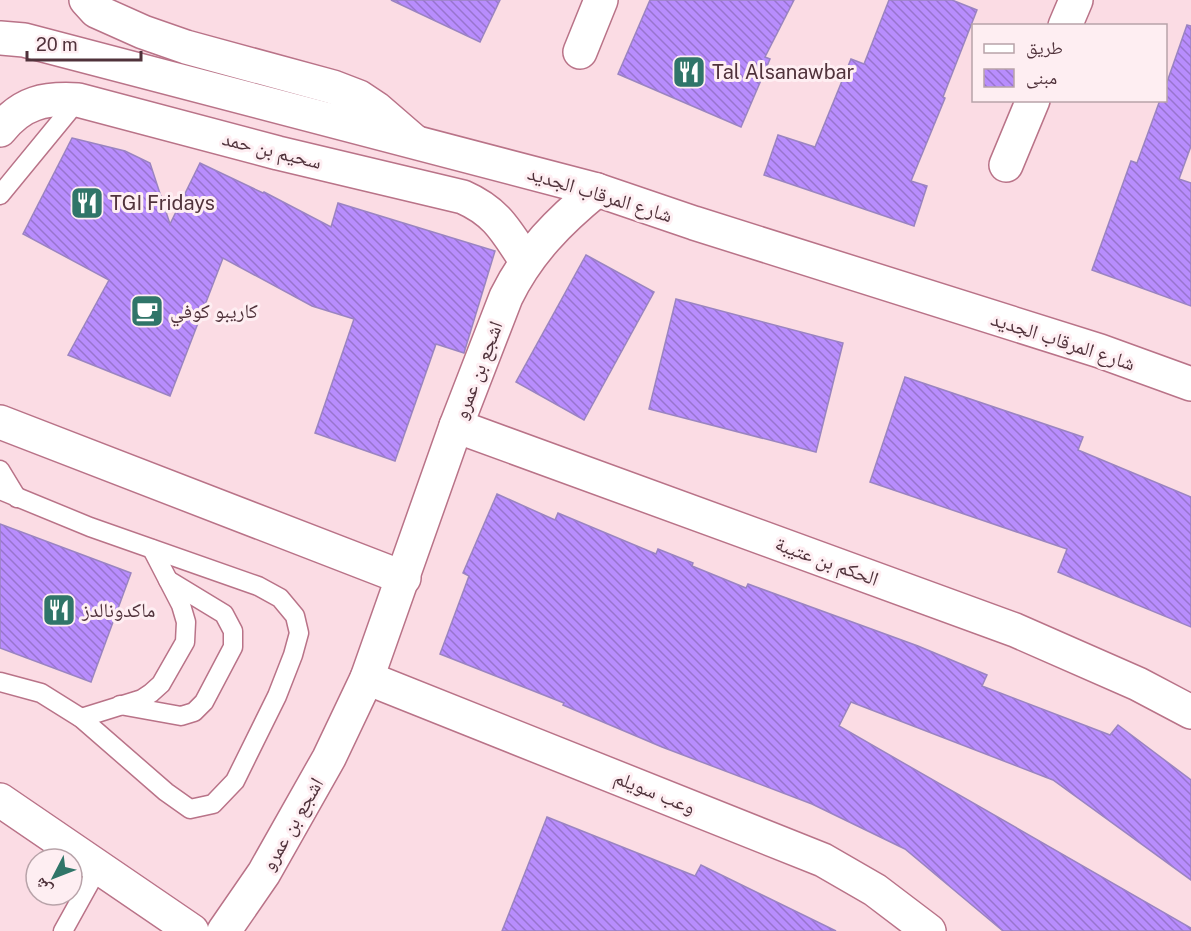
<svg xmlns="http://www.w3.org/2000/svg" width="1191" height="931" font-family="'Public Sans','Noto Naskh Arabic',sans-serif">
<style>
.building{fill:url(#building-back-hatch);stroke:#9a84c1;stroke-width:1.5}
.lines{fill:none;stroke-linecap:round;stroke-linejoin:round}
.lane-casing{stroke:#b97388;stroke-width:21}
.street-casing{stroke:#b97388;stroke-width:36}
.secondary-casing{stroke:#b97388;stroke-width:36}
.highway-casing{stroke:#b97388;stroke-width:36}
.lane{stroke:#fff;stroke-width:18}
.street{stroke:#fff;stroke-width:33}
.secondary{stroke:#fff;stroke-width:33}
.highway{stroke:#fff;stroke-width:33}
.labels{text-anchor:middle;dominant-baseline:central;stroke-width:6;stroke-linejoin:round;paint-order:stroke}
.poi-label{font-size:20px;fill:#50323b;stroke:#feeef2;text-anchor:start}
.street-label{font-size:20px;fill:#50323b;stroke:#feeef2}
</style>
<defs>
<pattern id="building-back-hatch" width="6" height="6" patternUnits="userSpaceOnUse" patternTransform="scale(1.5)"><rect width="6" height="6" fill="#b88dfd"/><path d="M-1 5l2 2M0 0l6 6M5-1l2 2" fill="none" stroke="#9874ce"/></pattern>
</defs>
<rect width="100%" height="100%" fill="#fbdce4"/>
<g class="building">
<path d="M 391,0 L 500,0 L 480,42 Z"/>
<path d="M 650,0 L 794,0 L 765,57 L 770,59 L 741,127 L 618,74 Z"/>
<path d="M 889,0 L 952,0 L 977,10 L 943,97 L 945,98 L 911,181 L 927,186 L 914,226 L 764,175 L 778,135 L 815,147 L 851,59 L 864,64 Z"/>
<path d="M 1187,25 L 1191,26 L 1191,146 L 1179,179 L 1191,183 L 1191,306 L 1092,270 L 1131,161 L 1137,163 L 1160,100 L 1166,100 L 1166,85 Z"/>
<path d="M 72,138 L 125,151 L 150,163 L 170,224 L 200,163 L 263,193 L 264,192 L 331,227 L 338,203 L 495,251 L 464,353 L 436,344 L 395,461 L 315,433 L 354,319 L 312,306 L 223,258 L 170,396 L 68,355 L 109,280 L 23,234 Z"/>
<path d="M 586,255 L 654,292 L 584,420 L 516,382 Z"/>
<path d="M 676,299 L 843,343 L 816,452 L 649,409 Z"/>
<path d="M 905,377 L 1083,437 L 1078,450 L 1191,497 L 1191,627 L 1058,572 L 1067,549 L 870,482 Z"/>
<path d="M 497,494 L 555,520 L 558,513 L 656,554 L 658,549 L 693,563 L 692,566 L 746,588 L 748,584 L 918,646 L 987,675 L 982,686 L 1110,735 L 1118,725 L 1191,780 L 1191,880 L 1053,780 L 851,702 L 839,726 L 1191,928 L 1191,931 L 1003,931 L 905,849 L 812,804 L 662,747 L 563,705 L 564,703 L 440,654 L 469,576 L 463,573 Z"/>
<path d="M 0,524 L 131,573 L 91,682 L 0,648 Z"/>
<path d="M 547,817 L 695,876 L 701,865 L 836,931 L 502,931 Z"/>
</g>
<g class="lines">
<g class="lane-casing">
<g id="lane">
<path d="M 0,195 L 78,100"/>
<path d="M 0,470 L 17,498"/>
<path d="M 0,490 L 90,527 L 258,586 L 280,598 L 295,616 L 299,633 L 293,655 L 277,696 L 235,781 L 213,804 L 190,809 L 166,792 L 81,718 L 41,693 L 0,682"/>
<path d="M 120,705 L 181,716 L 194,712 L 204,702 L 233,647 L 233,631 L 224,614 L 168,580"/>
<path d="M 81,718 L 142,699 L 151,693 L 161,684 L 185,642 L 186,622 L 181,605 L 152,549"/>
<path d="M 63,931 L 98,868"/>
</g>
</g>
<g class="street-casing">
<g id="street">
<path d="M 1065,26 L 1076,0"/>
<path d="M 580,52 L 601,0"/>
<path d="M 0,130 C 22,102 45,98 78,100 L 278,153 L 463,197 C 497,212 506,231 526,261"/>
<path d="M 1006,165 L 1033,100"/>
<path d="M 0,422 L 404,578"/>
<path d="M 456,426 L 1015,630 L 1138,684 L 1191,712"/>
<path d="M 367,678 L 823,860 L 875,890 L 929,931"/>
<path d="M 0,800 L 192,931"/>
<path d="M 224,931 L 264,873 L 329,758 L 367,678 L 456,426 L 506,297 C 528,252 559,221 597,190"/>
</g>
</g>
<g class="secondary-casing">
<path id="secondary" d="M 0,38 L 24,40 L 597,190 L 694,223 L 1100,351 L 1191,384"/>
</g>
<g class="highway-casing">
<path id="highway" d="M 86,0 L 96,11 L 143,32 L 186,47 L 333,87 L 359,97 L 377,109 L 414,141"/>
</g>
<use href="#lane" class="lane"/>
<use href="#street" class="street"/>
<use href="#secondary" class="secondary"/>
<use href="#highway" class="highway"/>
</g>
<defs>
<g id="restaurant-square" transform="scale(1.725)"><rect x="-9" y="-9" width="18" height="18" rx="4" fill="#307569" stroke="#feeef2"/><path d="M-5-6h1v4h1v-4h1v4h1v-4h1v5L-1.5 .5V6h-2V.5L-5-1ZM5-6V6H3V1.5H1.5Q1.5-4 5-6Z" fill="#fff"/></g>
<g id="cafe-square" transform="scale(1.725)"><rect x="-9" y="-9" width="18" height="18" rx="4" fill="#307569" stroke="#feeef2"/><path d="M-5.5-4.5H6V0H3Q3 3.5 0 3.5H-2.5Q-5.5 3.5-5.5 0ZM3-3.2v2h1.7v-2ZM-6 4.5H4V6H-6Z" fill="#fff"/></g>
</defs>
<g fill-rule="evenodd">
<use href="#restaurant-square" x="689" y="72"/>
<use href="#restaurant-square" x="87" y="203"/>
<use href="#cafe-square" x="147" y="311"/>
<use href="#restaurant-square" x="59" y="610"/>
</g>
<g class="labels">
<g class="poi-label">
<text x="712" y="72">Tal Alsanawbar</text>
<text x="110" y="203">TGI Fridays</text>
<text x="170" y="311">كاريبو كوفي</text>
<text x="82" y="610">ماكدونالدز</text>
</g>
<g class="street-label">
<text transform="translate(272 150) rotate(14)">سحيم بن حمد</text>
<text transform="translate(600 194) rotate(17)">شارع المرقاب الجديد</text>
<text transform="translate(1063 341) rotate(18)">شارع المرقاب الجديد</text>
<text transform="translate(478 370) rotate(-69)">اشجع بن عمرو</text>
<text transform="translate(827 561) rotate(20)">الحكم بن عتيبة</text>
<text transform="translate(655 792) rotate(22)">وعب سويلم</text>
<text transform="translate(292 824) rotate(-60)">اشجع بن عمرو</text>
</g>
</g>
<rect x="972" y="24" width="195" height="78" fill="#feeef2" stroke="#b8a3a9" stroke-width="1.5"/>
<rect x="984" y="44" width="30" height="9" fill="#ffffff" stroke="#b8a3a9" stroke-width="1.5"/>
<text x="1026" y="54" font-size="18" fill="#50323b">طريق</text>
<rect x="984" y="69" width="30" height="18" fill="url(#building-back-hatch)" stroke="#b8a3a9" stroke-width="1.5"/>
<text x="1026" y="84" font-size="18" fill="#50323b">مبنى</text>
<g transform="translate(54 877) rotate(228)"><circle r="28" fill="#feeef2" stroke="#b8a3a9" stroke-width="1.5"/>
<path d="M0-4.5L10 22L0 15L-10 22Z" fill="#307569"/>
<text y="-9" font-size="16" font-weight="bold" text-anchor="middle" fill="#50323b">ش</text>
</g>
<path d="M27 51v9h114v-9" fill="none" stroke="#50323b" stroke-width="3"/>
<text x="36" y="51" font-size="18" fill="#50323b" stroke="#feeef2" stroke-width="4.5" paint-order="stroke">20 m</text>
</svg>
